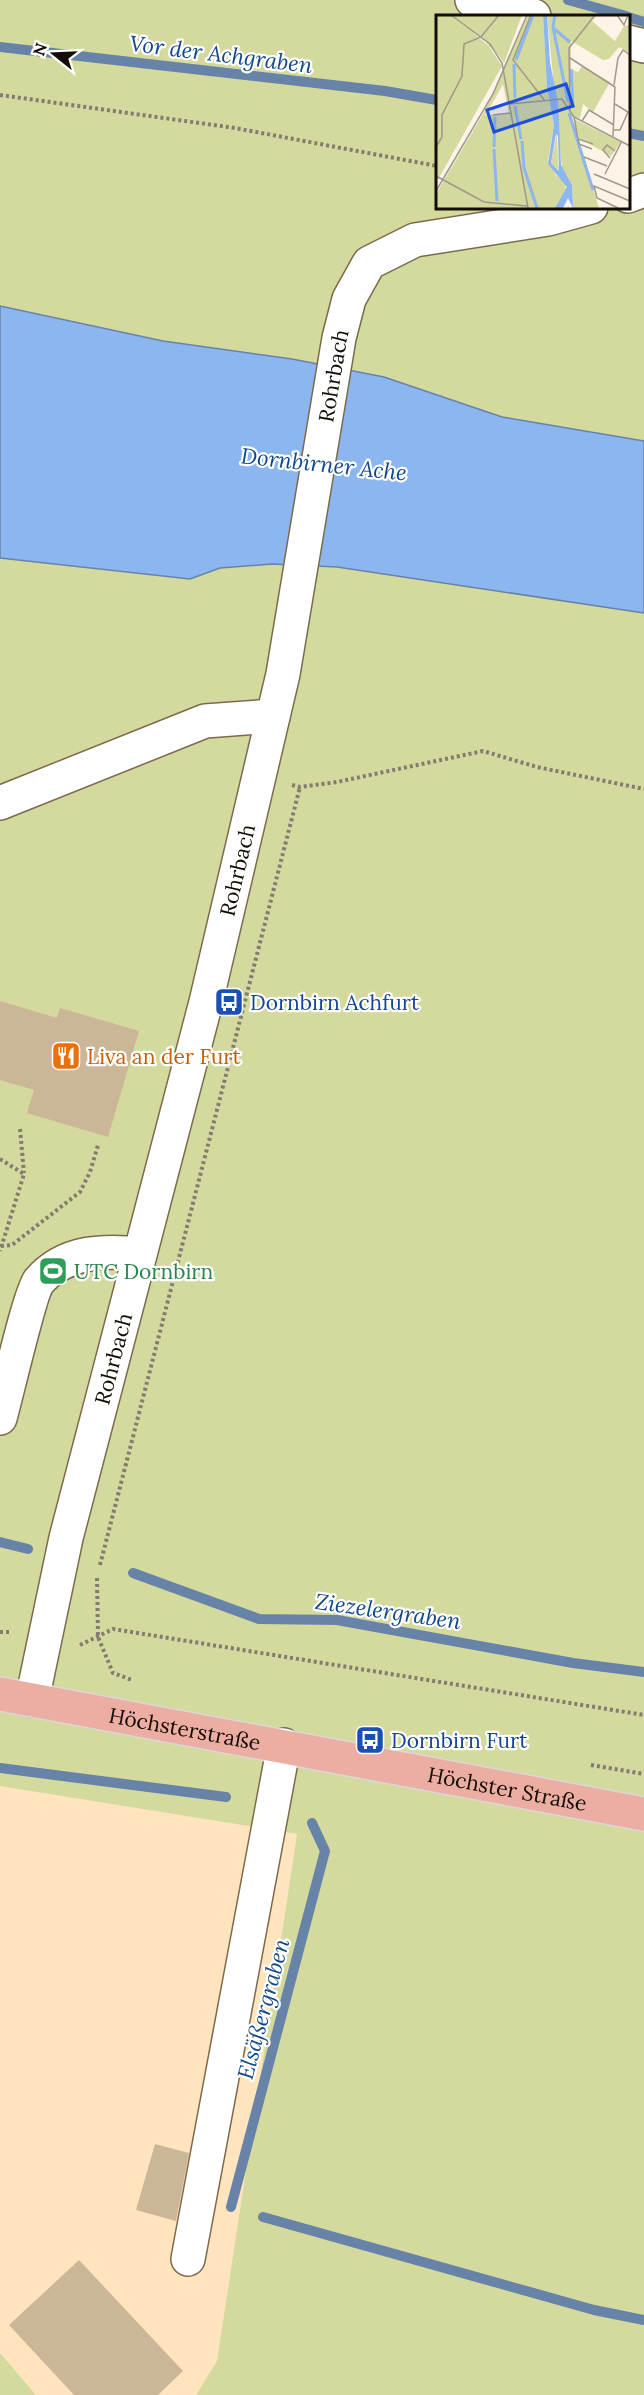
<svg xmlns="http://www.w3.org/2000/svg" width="644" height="2395" font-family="Lora,serif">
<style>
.built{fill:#ffe4bd}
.green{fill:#d4d99d;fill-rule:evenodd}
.water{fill:#8cb6ef;stroke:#6883a8;stroke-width:1.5}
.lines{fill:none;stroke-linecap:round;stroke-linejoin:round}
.stream{stroke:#6883a8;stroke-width:10}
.building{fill:#cbb697}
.minor-casing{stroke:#7d6a4d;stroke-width:36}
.major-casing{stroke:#d9d8d7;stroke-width:36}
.path{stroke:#847c70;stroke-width:4;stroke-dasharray:3 3;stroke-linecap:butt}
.minor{stroke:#fff;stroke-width:33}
.major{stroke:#ecaea3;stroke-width:33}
.labels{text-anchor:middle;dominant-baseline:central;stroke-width:4.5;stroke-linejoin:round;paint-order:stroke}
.street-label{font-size:21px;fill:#140d03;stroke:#fff}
.transit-label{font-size:21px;fill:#164399;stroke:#fff;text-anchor:start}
.food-label{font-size:21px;fill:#c56008;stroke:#fff;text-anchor:start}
.leisure-label{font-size:21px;fill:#27864d;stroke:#fff;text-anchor:start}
.water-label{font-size:22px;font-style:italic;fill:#10478a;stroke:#fff}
.inset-river{fill:none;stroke:#8cb6ef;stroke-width:3}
.inset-road{fill:none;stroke:#a0988c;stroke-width:1.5}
.view{fill:#1d4ed8;fill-opacity:0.15;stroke:#1d4ed8;stroke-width:3}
.inset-edge{fill:none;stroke:#140d03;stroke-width:3}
</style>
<rect width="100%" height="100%" fill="#fdf4e7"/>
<path class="built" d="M 0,1785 L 297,1834 L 217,2362 L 196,2395 L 36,2395 L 0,2353 Z"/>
<g class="green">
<path d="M 0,0 L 644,0 L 644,441 L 502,417 L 384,377 L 292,359 L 163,341 L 0,306 ZM 437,16 L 628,16 L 628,207 L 437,207 Z"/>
<path d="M 0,558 L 190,579 L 220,568 L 272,564 L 337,567 L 644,613 L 644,2395 L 196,2395 L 217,2361 L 297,1834 L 0,1786 Z"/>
<path d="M 0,2353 L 36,2395 L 0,2395 Z"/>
</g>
<path class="water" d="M 0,306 L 163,341 L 292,359 L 384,377 L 502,417 L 644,441 L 644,613 L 337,567 L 272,564 L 220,568 L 190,579 L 0,558 Z"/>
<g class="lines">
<g class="stream">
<path d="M 568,0 L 626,16"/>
<path d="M 628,17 L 644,22"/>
<path d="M 0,47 L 385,91 L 437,100"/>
<path d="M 628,133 L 644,136"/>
<path d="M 0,1542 L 28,1549"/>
<path d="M 133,1573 L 259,1619 L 337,1620 L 573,1663 L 644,1672"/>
<path d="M 0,1768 L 226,1797"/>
<path d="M 231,2207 L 325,1851 L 312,1823"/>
<path d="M 263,2217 L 594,2310 L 644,2320"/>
</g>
</g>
<g class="building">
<path d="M 0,1001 L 57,1018 L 60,1008 L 139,1031 L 108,1137 L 27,1113 L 34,1090 L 0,1080 Z"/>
<path d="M 155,2144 L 189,2153 L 176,2221 L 136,2210 Z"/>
<path d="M 79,2260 L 183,2371 L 158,2395 L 74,2395 L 9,2325 Z"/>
</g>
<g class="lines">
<g class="minor-casing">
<g id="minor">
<path d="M 472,0 L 534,16"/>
<path d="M 628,42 L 644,46"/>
<path d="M 628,196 L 644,190"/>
<path d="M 0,803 L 205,721 L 273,716"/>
<path d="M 0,1418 C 6,1397 30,1292 39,1281 C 65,1251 103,1250 140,1254"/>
<path id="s1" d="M 32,1700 L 66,1538 L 206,1002 L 283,674 L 339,338 L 349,299 L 369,263 L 415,240 L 548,219 L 591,207"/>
<path d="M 188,2259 L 284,1745"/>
</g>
</g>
<g class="major-casing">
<g id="major">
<path id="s2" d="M 0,1694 L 644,1814"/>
</g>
</g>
<g class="path">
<path d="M 0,95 L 235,128 L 437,166"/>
<path d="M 292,785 L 300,787 L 337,782 L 483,751 L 537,767 L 644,789"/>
<path d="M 20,1129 L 24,1173"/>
<path d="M 0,1159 L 24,1174 L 0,1251"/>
<path d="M 1,1246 L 12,1245 L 80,1192 L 90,1172 L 98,1145"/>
<path d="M 100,1565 L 300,787"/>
<path d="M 97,1578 L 98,1637 L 113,1673 L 132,1680"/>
<path d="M 0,1632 L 11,1632"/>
<path d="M 80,1645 L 113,1629 L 644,1715"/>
<path d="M 591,1765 L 644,1774"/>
</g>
<use href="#minor" class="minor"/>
<use href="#major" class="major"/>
</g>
<defs>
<g id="bus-square" transform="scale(1.5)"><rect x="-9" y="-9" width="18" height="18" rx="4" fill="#1a4fb4" stroke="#fff"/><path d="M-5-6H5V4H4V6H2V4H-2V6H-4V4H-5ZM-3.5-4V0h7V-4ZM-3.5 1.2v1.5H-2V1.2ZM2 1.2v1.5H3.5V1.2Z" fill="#fff"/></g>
<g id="restaurant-square" transform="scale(1.5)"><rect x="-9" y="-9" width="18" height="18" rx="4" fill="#e8710a" stroke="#fff"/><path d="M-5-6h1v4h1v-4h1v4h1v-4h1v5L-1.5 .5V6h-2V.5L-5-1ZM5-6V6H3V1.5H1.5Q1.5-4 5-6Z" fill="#fff"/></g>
<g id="stadium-square" transform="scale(1.5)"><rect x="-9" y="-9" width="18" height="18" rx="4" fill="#2e9e5b" stroke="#fff"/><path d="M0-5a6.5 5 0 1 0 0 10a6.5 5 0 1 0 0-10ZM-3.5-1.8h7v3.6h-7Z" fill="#fff"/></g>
</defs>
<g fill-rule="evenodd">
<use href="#bus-square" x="229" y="1002"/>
<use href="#restaurant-square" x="66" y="1056"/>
<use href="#stadium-square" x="53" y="1271"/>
<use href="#bus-square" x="370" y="1740"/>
</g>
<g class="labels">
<g class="street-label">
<text stroke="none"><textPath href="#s1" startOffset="1359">Rohrbach</textPath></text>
<text stroke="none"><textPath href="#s1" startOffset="855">Rohrbach</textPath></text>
<text stroke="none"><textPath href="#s1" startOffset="351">Rohrbach</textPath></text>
<text stroke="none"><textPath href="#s2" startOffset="188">Höchsterstraße</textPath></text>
<text stroke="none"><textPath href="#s2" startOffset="516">Höchster Straße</textPath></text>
</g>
<g class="transit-label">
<text x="250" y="1002">Dornbirn Achfurt</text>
<text x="391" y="1740">Dornbirn Furt</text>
</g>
<g class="food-label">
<text x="87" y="1056">Liva an der Furt</text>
</g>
<g class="leisure-label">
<text x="74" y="1271">UTC Dornbirn</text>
</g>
<g class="water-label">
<text transform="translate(221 54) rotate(7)">Vor der Achgraben</text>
<text transform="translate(324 464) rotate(6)">Dornbirner Ache</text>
<text transform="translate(388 1611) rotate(8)">Ziezelergraben</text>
<text transform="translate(263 2009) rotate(-75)">Elsäßergraben</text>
</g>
</g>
<g transform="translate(436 15)">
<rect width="194" height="194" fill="#fdf4e7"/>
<path d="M 0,0 L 14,0 L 50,27 L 66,51 L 0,168 ZM 16,0 L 86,0 L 68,48 L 61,38 ZM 92,0 L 107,0 L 111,73 L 118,110 L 112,145 L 120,160 L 129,166 L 130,175 L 119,193 L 0,193 L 0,179 L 47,99 ZM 67,69 L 73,99 L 49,100 L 60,82 ZM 111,0 L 161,0 L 156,6 L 179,26 L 188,11 L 193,10 L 192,37 L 183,32 L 173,44 L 167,45 L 135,26 L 135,54 L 142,57 L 146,51 L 174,67 L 157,97 L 147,89 L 144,103 L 136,102 L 163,193 L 137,193 L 136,170 L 126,153 ZM 138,104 L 185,127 L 175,141 L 143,123 ZM 121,118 L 122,149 L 124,156 L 115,148 Z" fill="#d4d99d" fill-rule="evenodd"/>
<path d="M 107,0 L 111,0 L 114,48 L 122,86 L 125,150 L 136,170 L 137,193 L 132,183 L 127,193 L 119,193 L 131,172 L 112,149 L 118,110 L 111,73 ZM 120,119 L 122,121 L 123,156 L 115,148 Z" fill="#8cb6ef" fill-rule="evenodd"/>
<path class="inset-river" d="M 119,0 L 117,12 L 132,87M 117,13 L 134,27M 80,45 L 97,0M 78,49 L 79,83M 135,54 L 137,93M 79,91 L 85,124M 133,98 L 157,175M 86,126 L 88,153 L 101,193M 58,132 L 59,102M 58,134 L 61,186"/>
<path class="inset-road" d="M 15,0 L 54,29 L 66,48 L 92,193M 95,0 L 77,45 L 109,86M 181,0 L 188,10 L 192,0M 134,43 L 179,72 L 177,121M 178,70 L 182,43 L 187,35 L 194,40M 74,89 L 126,84 L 138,102 L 194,131M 134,96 L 133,33 L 159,0M 57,100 L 75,98M 138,102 L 142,124 L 157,129M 146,106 L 153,95 L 178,110M 178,115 L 184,115 L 192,97 L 179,89M 142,124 L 143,129 L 156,134M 0,132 L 6,122 L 6,100 L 26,61 L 28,29 L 45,22 L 63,0M 148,142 L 171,151M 174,143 L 167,135 L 171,130 L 179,136M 158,159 L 194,174M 169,159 L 186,126M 0,161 L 48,187 L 91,191M 0,176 L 57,79 L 91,0M 182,193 L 161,183 L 158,171 L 194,186"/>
<path class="view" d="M 130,69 L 137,91 L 58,117 L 51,95 Z"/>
<rect width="194" height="194" class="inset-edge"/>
</g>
<g transform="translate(54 54) rotate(288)" stroke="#ffffff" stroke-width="4.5" paint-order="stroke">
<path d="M0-4.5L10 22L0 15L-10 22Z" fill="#140d03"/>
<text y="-9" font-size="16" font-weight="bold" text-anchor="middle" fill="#140d03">N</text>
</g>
</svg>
